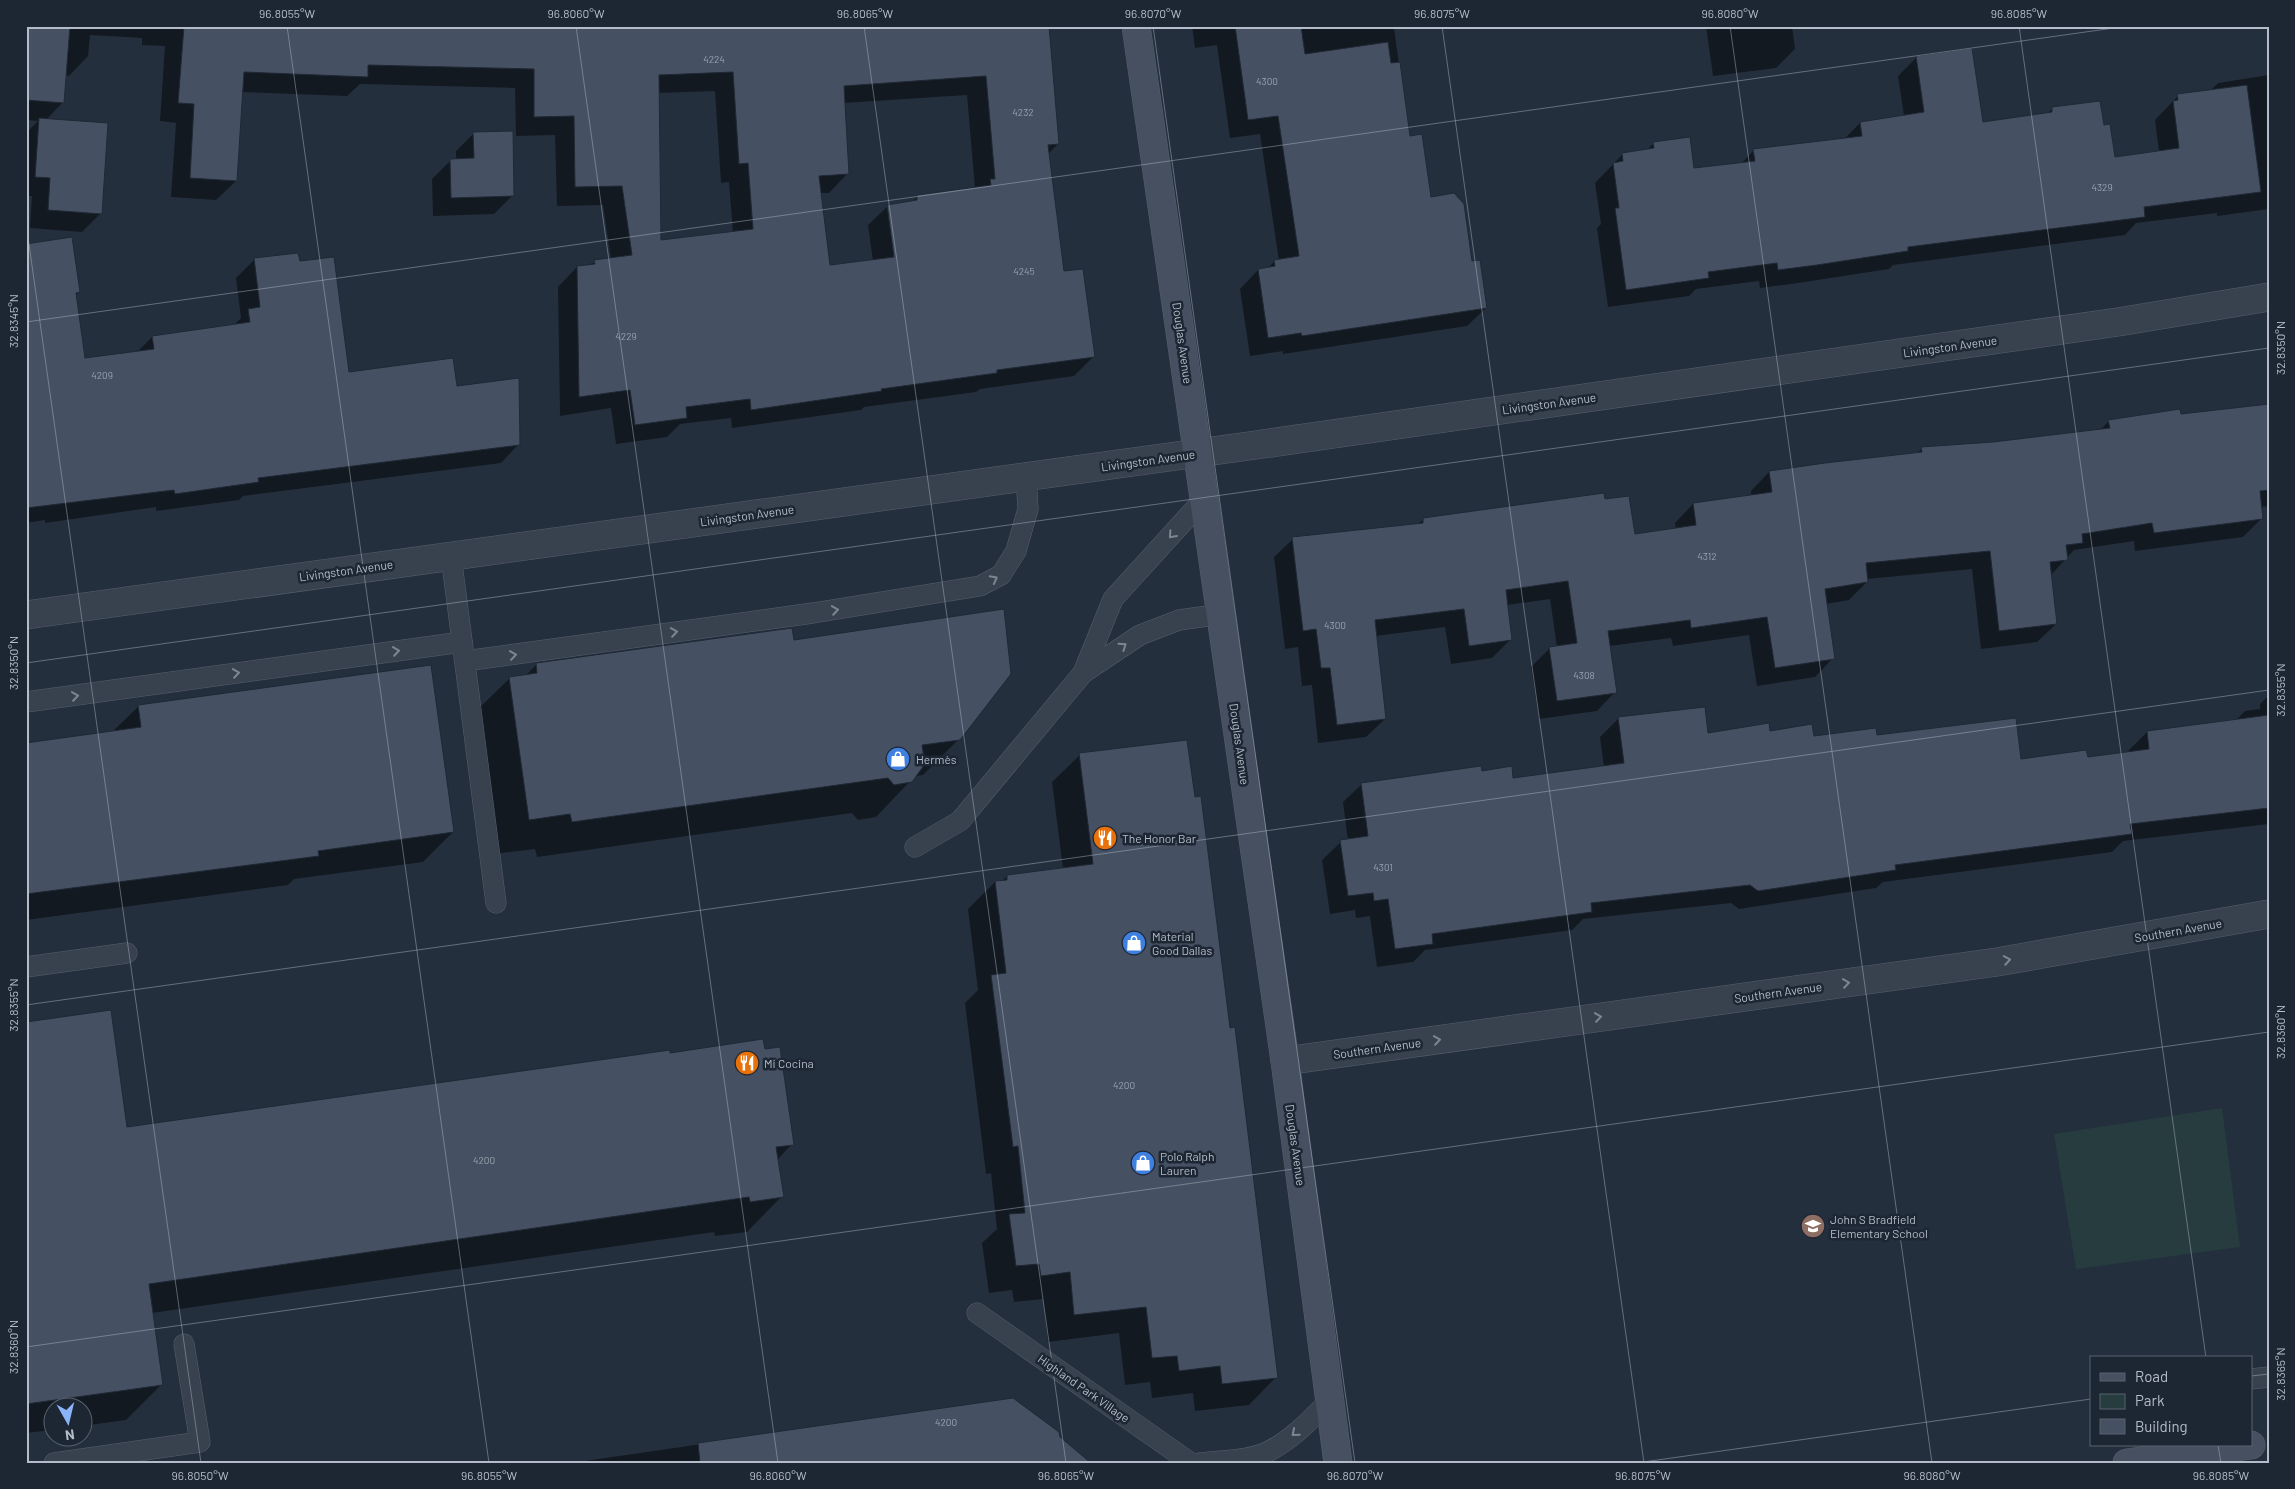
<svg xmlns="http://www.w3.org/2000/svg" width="2295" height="1489" font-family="Barlow,sans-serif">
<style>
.green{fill:#263c3f}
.shadow{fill:#0007;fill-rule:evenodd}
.building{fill:#455162;stroke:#1f2835;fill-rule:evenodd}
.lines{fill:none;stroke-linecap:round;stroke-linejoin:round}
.lane-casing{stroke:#565f6c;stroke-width:21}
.street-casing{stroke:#565f6c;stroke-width:29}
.secondary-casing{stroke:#565f6c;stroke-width:29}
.lane{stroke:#38414e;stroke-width:20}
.street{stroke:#38414e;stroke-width:28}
.secondary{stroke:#465061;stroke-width:28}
.oneway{stroke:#7c8592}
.ticks{fill:none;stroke:#b4bcc9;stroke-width:1;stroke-opacity:0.45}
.labels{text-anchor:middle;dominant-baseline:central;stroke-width:5;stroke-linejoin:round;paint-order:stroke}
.number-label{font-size:10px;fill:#98a1af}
.street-label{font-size:12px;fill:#b4bcc9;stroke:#1d2633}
.poi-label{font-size:12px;fill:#b4bcc9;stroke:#1d2633;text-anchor:start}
.neatline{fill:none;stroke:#b4bcc9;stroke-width:2}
.ticks-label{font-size:12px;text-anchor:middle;fill:#b4bcc9}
</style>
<rect width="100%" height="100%" fill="#242f3e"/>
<path class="green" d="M 2222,1108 L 2240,1247 L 2076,1269 L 2054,1134 Z"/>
<g class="shadow">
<path d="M 26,26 L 1048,26 L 1058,144 L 1048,154 L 1063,273 L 1093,357 L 1074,376 L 980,389 L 976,392 L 864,407 L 861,410 L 732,428 L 731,418 L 680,424 L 667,437 L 616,444 L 611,408 L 560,416 L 558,287 L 577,267 L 611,259 L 603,205 L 557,206 L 555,135 L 516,136 L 515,88 L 360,84 L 347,96 L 241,92 L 236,181 L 216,200 L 171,197 L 176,123 L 160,121 L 165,46 L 142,45 L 142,38 L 90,35 L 88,56 L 69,76 L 65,75 L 63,102 L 46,120 L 101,213 L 82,232 L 30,228 L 32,196 L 26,196 L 26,133 L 38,121 L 26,120 ZM 715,91 L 721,183 L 729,182 L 733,233 L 660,242 L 658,93 ZM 967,95 L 975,188 L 918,196 L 911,203 L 888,206 L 868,225 L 873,261 L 829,266 L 820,193 L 829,193 L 848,173 L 844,103 Z"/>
<path d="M 1192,26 L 1404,26 L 1394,28 L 1409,137 L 1430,198 L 1471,263 L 1486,308 L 1467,326 L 1283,354 L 1283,351 L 1250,356 L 1240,289 L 1258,270 L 1267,269 L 1274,262 L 1279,261 L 1260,134 L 1230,138 L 1217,45 L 1195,48 Z"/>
<path d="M 1706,26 L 1792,26 L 1795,49 L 1776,68 L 1713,76 Z"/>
<path d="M 1917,57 L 1982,123 L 2047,114 L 2052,109 L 2103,126 L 2114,159 L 2159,152 L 2155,120 L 2178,96 L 2210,91 L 2218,83 L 2269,75 L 2269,209 L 2217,216 L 2217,213 L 2136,223 L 2125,235 L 1893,265 L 1889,269 L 1798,283 L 1760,288 L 1759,281 L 1696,289 L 1689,296 L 1608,307 L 1597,228 L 1601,224 L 1595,183 L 1623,154 L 1646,151 L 1654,143 L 1693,169 L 1741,164 L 1754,150 L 1844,139 L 1860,123 L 1904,116 L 1898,76 Z"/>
<path d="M 474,133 L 513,195 L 494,214 L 433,216 L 432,179 L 451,160 L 456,160 L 456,151 Z"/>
<path d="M 26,245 L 79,292 L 76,295 L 84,360 L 137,352 L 152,337 L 233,326 L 241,318 L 236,278 L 255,259 L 298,263 L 348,373 L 456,388 L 519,444 L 501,463 L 243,496 L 239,500 L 156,511 L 156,507 L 45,523 L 45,520 L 26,523 Z"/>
<path d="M 2269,405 L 2269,506 L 2260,507 L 2262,518 L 2243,537 L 2135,551 L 2134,541 L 2074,550 L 2050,576 L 2056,624 L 2037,642 L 1981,649 L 1972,569 L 1867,579 L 1867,582 L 1849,600 L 1826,604 L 1833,658 L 1815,677 L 1757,686 L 1749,635 L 1673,646 L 1671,638 L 1609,646 L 1615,692 L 1597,711 L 1539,719 L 1531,667 L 1550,648 L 1557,647 L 1550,599 L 1507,605 L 1511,639 L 1492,658 L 1451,664 L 1445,627 L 1376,636 L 1385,719 L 1366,737 L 1318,743 L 1312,685 L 1302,686 L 1298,647 L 1285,649 L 1274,557 L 1293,539 L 1418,524 L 1423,520 L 1604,500 L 1633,535 L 1676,529 L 1675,523 L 1693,504 L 1751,496 L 1751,491 L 1769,472 L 1825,464 L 1916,454 L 1922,449 L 1994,444 L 2100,430 L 2109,421 Z"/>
<path d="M 793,641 L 959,739 L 923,775 L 915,776 L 876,817 L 858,820 L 852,813 L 537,857 L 535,849 L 494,854 L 474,713 L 510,678 L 525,676 L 537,664 Z"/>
<path d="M 2269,695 L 2269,824 L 2123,841 L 2112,852 L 1883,882 L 1876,888 L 1739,909 L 1731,903 L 1583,919 L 1572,930 L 1425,950 L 1413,962 L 1377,967 L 1370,916 L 1356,918 L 1355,910 L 1330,914 L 1322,860 L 1341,842 L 1348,841 L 1343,802 L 1362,784 L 1481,772 L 1512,779 L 1604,767 L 1600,737 L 1618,719 L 1707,734 L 1769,732 L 1813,738 L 1876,736 L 2020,761 L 2086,759 L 2129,753 L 2129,750 L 2147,732 L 2235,721 L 2245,711 L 2260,709 L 2260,704 Z"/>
<path d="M 139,706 L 453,832 L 423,862 L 294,879 L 288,885 L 26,920 L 26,744 L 112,732 Z"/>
<path d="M 1080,755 L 1229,1029 L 1276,1377 L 1249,1405 L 1195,1411 L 1193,1393 L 1152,1398 L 1150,1382 L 1125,1385 L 1119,1333 L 1048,1342 L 1043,1299 L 1014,1302 L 1012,1290 L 989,1293 L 982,1243 L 997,1229 L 991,1173 L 986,1174 L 965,1003 L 978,990 L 968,909 L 995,882 L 1002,881 L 1007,876 L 1063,869 L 1052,782 Z"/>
<path d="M 26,1024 L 126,1129 L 669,1054 L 792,1144 L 777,1160 L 782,1196 L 747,1232 L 715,1236 L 714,1232 L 152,1313 L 162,1384 L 126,1420 L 82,1426 L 82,1406 L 52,1406 L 52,1430 L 26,1433 Z"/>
<path d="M 1013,1399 L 1089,1463 L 571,1463 Z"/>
</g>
<g class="building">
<path d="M 26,26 L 70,26 L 64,103 L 26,100 Z"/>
<path d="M 184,26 L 1049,26 L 1059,144 L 1048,145 L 1064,271 L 1083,269 L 1095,357 L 997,370 L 997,373 L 881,389 L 882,391 L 751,410 L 750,399 L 686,407 L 687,418 L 635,425 L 630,390 L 579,397 L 577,266 L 595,264 L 594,260 L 632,255 L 622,186 L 575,187 L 574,116 L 534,117 L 534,69 L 368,65 L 368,77 L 244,72 L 237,181 L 190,178 L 194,104 L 178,103 ZM 733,72 L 739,164 L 748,163 L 753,229 L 661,240 L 659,75 ZM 986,76 L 995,179 L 990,179 L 991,185 L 917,195 L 917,200 L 887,205 L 894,257 L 830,265 L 819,176 L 849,174 L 844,86 Z"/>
<path d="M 1235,26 L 1301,26 L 1305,54 L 1388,42 L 1391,63 L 1400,62 L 1410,136 L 1422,134 L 1431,197 L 1454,193 L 1464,204 L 1472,261 L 1480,260 L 1487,308 L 1302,336 L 1301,333 L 1268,338 L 1258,269 L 1275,266 L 1274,260 L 1299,256 L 1278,116 L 1248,120 Z"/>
<path d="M 1972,48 L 1983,122 L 2052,112 L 2052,107 L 2100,101 L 2104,125 L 2110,124 L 2115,157 L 2179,148 L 2173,101 L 2178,100 L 2177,94 L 2247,85 L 2261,192 L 2144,207 L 2145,217 L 1908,247 L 1908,251 L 1817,265 L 1778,270 L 1777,263 L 1708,272 L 1709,278 L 1626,290 L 1615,208 L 1619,208 L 1613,163 L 1623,161 L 1622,153 L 1654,148 L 1653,142 L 1690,137 L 1694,168 L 1755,161 L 1753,149 L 1862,136 L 1860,122 L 1924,112 L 1916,56 Z"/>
<path d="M 39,118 L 108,123 L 102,214 L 48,210 L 50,178 L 35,177 Z"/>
<path d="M 513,131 L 514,196 L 451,198 L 450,159 L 474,158 L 473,132 Z"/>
<path d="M 72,237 L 80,292 L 76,293 L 85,358 L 154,349 L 152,336 L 250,322 L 248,309 L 260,307 L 254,258 L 298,253 L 300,261 L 334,257 L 349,372 L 453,358 L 457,386 L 519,378 L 520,445 L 258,478 L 259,482 L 175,494 L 174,490 L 26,508 L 26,244 Z"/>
<path d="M 2269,404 L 2269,490 L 2260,491 L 2263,519 L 2154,533 L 2152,523 L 2082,534 L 2083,543 L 2066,545 L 2068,560 L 2050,562 L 2057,624 L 1999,631 L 1990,551 L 1866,563 L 1868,582 L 1825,589 L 1835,659 L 1775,668 L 1767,617 L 1691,628 L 1690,620 L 1608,631 L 1617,693 L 1557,701 L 1549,647 L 1577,643 L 1568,581 L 1506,590 L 1512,640 L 1469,646 L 1464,609 L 1375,620 L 1386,719 L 1337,725 L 1330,668 L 1321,668 L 1316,629 L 1303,631 L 1292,537 L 1423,523 L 1423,518 L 1604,493 L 1605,499 L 1629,496 L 1635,534 L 1696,525 L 1693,503 L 1772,492 L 1769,471 L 1825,463 L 1922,452 L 1921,447 L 1993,442 L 2110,428 L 2108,420 L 2180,409 L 2181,414 Z"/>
<path d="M 1004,609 L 1011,674 L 960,740 L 922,745 L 925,764 L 912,782 L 894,785 L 888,778 L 572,822 L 570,814 L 529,820 L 509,677 L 537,673 L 536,663 L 792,628 L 794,640 Z"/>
<path d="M 431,665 L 454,832 L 318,851 L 319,856 L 26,894 L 26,743 L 141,727 L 138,705 Z"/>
<path d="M 1705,707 L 1708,733 L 1769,723 L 1770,731 L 1812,724 L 1814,736 L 1876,728 L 1877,735 L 2016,718 L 2021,759 L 2086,750 L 2088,757 L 2149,749 L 2147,731 L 2269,715 L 2269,808 L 2130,824 L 2132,834 L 1895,865 L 1896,870 L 1758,891 L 1750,885 L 1591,903 L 1592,912 L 1432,934 L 1433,944 L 1395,949 L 1388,899 L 1374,901 L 1373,893 L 1348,896 L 1340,840 L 1368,836 L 1361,783 L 1481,766 L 1482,771 L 1512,766 L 1513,778 L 1624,763 L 1618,717 Z"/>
<path d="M 1187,740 L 1195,797 L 1201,796 L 1230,1028 L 1235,1027 L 1278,1378 L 1222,1384 L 1220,1366 L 1179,1371 L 1177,1356 L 1152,1358 L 1146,1307 L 1074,1315 L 1070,1272 L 1041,1276 L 1039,1264 L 1016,1266 L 1009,1214 L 1025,1213 L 1018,1146 L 1013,1147 L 991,975 L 1006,973 L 995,881 L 1007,880 L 1007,875 L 1093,864 L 1079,753 Z"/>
<path d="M 111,1010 L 127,1127 L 670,1050 L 670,1053 L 763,1039 L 765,1049 L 780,1047 L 794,1145 L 776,1147 L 784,1197 L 750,1202 L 749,1197 L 149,1284 L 163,1385 L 26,1404 L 26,1022 Z"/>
<path d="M 1013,1398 L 1059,1432 L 1060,1437 L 1091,1463 L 700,1463 L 698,1443 Z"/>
</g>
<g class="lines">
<g class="lane-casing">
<g id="lane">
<path d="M 451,556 L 496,903"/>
<path d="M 465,661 L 813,613 L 980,586 L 1001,575 L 1016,551 L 1028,509 L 1026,476"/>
<path d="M 1083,673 L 1113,599 L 1204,499"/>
<path d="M 26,702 L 462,642"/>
<path d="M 915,847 L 960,821 L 1083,673 L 1140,635 L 1179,620 L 1222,614"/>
<path d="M 26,967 L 127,953"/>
<path d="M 977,1313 L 1191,1463"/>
<path d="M 2251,1379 L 2269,1377"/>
<path d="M 54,1463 L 200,1442 L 184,1344"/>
<path d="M 1200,1463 C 1222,1460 1251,1461 1271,1450 C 1294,1438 1312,1418 1330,1400"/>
</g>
</g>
<g class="street-casing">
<g id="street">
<path d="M 26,615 L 1256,445 L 2118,322 L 2269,297"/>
<path d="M 1285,1061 L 1997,962 L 2269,914"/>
</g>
</g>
<g class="secondary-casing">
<g id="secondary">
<path d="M 1136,26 L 1285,1061 L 1338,1463"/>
<path d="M 2127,1463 L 2251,1445"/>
</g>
</g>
<use href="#lane" class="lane"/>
<use href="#street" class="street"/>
<use href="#secondary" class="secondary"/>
</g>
<defs><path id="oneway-chevron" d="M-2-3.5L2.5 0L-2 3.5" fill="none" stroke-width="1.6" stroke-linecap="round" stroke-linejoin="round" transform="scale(1.25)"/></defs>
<g class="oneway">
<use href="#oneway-chevron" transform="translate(1172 535) rotate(132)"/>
<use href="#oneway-chevron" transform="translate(994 579) rotate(-28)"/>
<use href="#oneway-chevron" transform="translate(835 610) rotate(-9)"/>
<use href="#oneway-chevron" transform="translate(674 632) rotate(-8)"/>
<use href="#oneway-chevron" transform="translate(1123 646) rotate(-34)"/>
<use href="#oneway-chevron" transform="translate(396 651) rotate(-8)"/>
<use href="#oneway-chevron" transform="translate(513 655) rotate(-8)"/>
<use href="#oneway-chevron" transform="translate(236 673) rotate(-8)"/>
<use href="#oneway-chevron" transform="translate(75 696) rotate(-8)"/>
<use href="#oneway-chevron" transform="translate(2007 960) rotate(-10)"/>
<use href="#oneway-chevron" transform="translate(1846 983) rotate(-8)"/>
<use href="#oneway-chevron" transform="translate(1598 1017) rotate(-8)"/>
<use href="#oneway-chevron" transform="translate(1437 1040) rotate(-8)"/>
<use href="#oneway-chevron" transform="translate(1295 1433) rotate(140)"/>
</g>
<path class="ticks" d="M 287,26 L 489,1463M 576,26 L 778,1463M 864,26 L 1066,1463M 1153,26 L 1355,1463M 1442,26 L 1644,1463M 1730,26 L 1932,1463M 2019,26 L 2206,1358M 26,223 L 201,1463M 26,322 L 2128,26M 26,663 L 2269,348M 26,1005 L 2269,690M 26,1347 L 2269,1032M 2251,1376 L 2269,1374M 2218,1445 L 2221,1463M 1636,1463 L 2091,1399"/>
<defs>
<g id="shop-disc" transform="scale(1.25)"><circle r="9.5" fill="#3f7fe0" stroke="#1d2633"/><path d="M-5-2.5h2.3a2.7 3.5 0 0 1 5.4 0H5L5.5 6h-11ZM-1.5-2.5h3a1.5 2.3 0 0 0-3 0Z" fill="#fff"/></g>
<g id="restaurant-disc" transform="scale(1.25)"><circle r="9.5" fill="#e8710a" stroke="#1d2633"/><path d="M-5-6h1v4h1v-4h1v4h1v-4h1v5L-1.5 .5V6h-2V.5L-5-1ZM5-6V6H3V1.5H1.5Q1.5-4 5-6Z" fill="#fff"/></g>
<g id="school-disc" transform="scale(1.25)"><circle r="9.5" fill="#8d6e63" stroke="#1d2633"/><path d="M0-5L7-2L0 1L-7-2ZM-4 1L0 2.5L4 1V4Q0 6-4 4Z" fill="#fff"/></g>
</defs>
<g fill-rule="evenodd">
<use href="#shop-disc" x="898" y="759"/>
<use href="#restaurant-disc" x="1105" y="838"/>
<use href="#shop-disc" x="1134" y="943"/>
<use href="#restaurant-disc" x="747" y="1063"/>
<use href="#shop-disc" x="1143" y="1163"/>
<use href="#school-disc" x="1813" y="1226"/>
</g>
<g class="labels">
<g class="number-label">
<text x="714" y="59">4224</text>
<text x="1267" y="81">4300</text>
<text x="1023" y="112">4232</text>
<text x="2102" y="187">4329</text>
<text x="1024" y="271">4245</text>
<text x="626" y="336">4229</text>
<text x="102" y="375">4209</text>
<text x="1707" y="556">4312</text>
<text x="1335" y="625">4300</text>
<text x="1584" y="675">4308</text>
<text x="1383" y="867">4301</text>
<text x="1124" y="1085">4200</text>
<text x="484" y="1160">4200</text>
<text x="946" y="1422">4200</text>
</g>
<g class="street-label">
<text transform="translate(1183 343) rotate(82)">Douglas Avenue</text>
<text transform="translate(1950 346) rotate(-8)">Livingston Avenue</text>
<text transform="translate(1549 403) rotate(-8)">Livingston Avenue</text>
<text transform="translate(1148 460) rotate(-8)">Livingston Avenue</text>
<text transform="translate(747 515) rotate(-8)">Livingston Avenue</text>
<text transform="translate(346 570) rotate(-8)">Livingston Avenue</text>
<text transform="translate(1240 744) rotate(82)">Douglas Avenue</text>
<text transform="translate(2178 930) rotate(-10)">Southern Avenue</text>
<text transform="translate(1778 992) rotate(-8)">Southern Avenue</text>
<text transform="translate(1377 1048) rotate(-8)">Southern Avenue</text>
<text transform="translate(1296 1145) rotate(82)">Douglas Avenue</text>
<text transform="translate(1084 1388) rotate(35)">Highland Park Village</text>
</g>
<g class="poi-label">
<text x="916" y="759">Hermès</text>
<text x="1122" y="838">The Honor Bar</text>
<text x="1152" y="936">Material<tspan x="1152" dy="14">Good Dallas</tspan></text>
<text x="764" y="1063">Mi Cocina</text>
<text x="1160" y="1156">Polo Ralph<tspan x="1160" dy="14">Lauren</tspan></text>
<text x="1830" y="1219">John S Bradfield<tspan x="1830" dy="14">Elementary School</tspan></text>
</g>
</g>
<rect width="2295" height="1489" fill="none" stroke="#1d2633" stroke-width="55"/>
<rect x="2090" y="1356" width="162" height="90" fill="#1d2633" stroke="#59626f"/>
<rect x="2100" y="1373" width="25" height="8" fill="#465061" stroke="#59626f"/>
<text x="2135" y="1382" font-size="15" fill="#b4bcc9">Road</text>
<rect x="2100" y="1394" width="25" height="15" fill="#263c3f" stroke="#59626f"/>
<text x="2135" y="1406" font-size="15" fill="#b4bcc9">Park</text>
<rect x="2100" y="1419" width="25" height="15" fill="#455162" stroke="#59626f"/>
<text x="2135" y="1432" font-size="15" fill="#b4bcc9">Building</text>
<g transform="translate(68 1422) rotate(172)"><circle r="24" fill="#1d2633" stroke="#59626f"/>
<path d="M0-4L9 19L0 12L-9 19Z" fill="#8ab4f8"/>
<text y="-8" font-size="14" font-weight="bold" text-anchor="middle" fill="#b4bcc9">N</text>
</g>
<rect x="28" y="28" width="2240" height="1434" class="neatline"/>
<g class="ticks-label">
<text x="287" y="18">96.8055°W</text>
<text x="576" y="18">96.8060°W</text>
<text x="865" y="18">96.8065°W</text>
<text x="1153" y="18">96.8070°W</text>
<text x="1442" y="18">96.8075°W</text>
<text x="1730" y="18">96.8080°W</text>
<text x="2019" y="18">96.8085°W</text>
<text transform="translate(14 321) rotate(-90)" y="4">32.8345°N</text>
<text transform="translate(2281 348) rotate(-90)" y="4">32.8350°N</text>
<text transform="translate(14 663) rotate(-90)" y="4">32.8350°N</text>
<text transform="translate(2281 690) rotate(-90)" y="4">32.8355°N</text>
<text transform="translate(14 1005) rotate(-90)" y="4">32.8355°N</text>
<text transform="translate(2281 1032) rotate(-90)" y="4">32.8360°N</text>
<text transform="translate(14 1347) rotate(-90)" y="4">32.8360°N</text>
<text transform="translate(2281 1374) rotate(-90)" y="4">32.8365°N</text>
<text x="200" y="1480">96.8050°W</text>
<text x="489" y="1480">96.8055°W</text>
<text x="778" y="1480">96.8060°W</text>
<text x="1066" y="1480">96.8065°W</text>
<text x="1355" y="1480">96.8070°W</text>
<text x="1643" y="1480">96.8075°W</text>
<text x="1932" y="1480">96.8080°W</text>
<text x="2221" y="1480">96.8085°W</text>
</g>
</svg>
